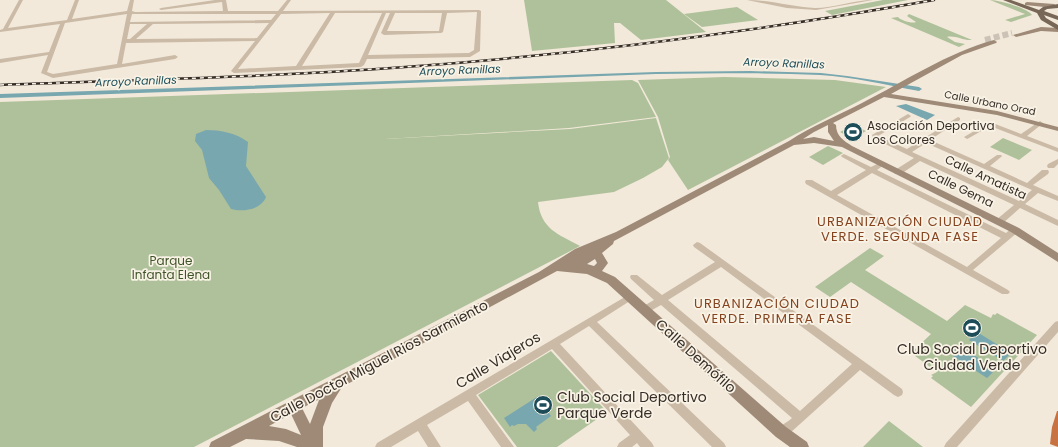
<svg xmlns="http://www.w3.org/2000/svg" width="1058" height="447" font-family="Poppins,sans-serif">
<style>
.green{fill:#afc19a}
.water{fill:#78a7af}
.lines{fill:none;stroke-linecap:round;stroke-linejoin:round}
.canal{fill:#78a7af;fill-rule:evenodd}
.building{fill:#c87242}
.secondary-tunnel{stroke:#ccc3b6;stroke-width:6;stroke-dasharray:6 3;stroke-linecap:butt}
.street{fill:#cabaa6;fill-rule:evenodd}
.secondary{fill:#9e8a77;fill-rule:evenodd}
.primary{fill:#786657;fill-rule:evenodd}
.rail-casing{stroke:#362d27;stroke-width:2.5}
.rail{stroke:#f9f3e6;stroke-width:1.5;stroke-dasharray:4;stroke-linecap:butt}
.labels{text-anchor:middle;dominant-baseline:central;stroke-width:3.5;stroke-linejoin:round;paint-order:stroke}
.far-street-label{font-size:10px;fill:#362d27;stroke:#f9f3e6}
.far-water-label{font-size:11px;font-style:italic;fill:#1c4d58;stroke:#f9f3e6}
.poi-label{font-size:12px;fill:#362d27;stroke:#f9f3e6;text-anchor:start}
.street-label{font-size:12px;fill:#362d27;stroke:#f9f3e6}
.park-label{font-size:12px;fill:#40542a;stroke:#f9f3e6}
.neighbourhood-label{font-size:13px;letter-spacing:1px;fill:#86431f;stroke:#f9f3e6}
.near-poi-label{font-size:14px;fill:#362d27;stroke:#f9f3e6}
.near-street-label{font-size:14px;fill:#362d27;stroke:#f9f3e6}
</style>
<rect width="100%" height="100%" fill="#f2e9da"/>
<g class="green">
<path d="M 524,0 L 666,0 L 706,32 L 641,40 L 620,23 L 614,23 L 615,43 L 532,51 Z"/>
<path d="M 883,0 L 908,0 L 832,15 L 825,11 Z"/>
<path d="M 990,0 C 999,0 1027,8 1032,15 L 1011,22 L 1005,20 L 1025,14 Z"/>
<path d="M 737,7 L 758,20 L 702,27 L 684,14 Z"/>
<path d="M 909,14 L 972,40 C 964,41 955,35 947,37 L 955,42 L 965,44 L 959,47 L 891,18 L 898,17 C 900,20 912,24 916,22 L 907,16 Z"/>
<path d="M 724,77 L 835,80 L 886,87 L 688,190 L 668,160 L 670,157 L 658,117 L 638,80 Z"/>
<path d="M 632,80 L 638,83 L 656,117 L 569,128 L 385,139 L 570,129 L 656,118 L 669,158 L 662,167 L 643,178 L 614,192 L 538,202 C 541,229 558,234 580,246 L 194,447 L 0,447 L 0,102 Z"/>
<path d="M 853,125 L 866,131 L 853,139 L 840,132 Z"/>
<path d="M 1003,138 L 1032,150 L 1019,160 L 990,147 Z"/>
<path d="M 828,146 L 843,153 L 823,165 L 809,157 Z"/>
<path d="M 870,248 L 884,256 L 865,270 L 947,321 L 965,305 L 991,318 L 993,314 L 995,315 L 997,313 L 1037,335 L 971,407 L 931,378 L 933,376 L 931,375 L 937,372 L 911,353 L 931,334 L 851,282 L 830,297 L 815,287 Z"/>
<path d="M 551,351 L 607,412 L 557,447 L 517,447 L 478,395 Z"/>
<path d="M 889,421 L 923,447 L 863,447 Z"/>
</g>
<g class="water">
<path d="M 906,104 L 935,115 L 927,120 L 896,106 Z"/>
<path d="M 206,130 C 221,130 236,133 248,142 L 246,166 L 266,197 C 261,210 242,212 231,209 L 219,190 L 209,178 L 202,150 L 195,141 L 196,134 Z"/>
<path d="M 977,332 L 1011,353 L 1003,361 L 969,340 L 971,338 L 969,336 L 972,333 L 974,334 Z"/>
<path d="M 961,347 L 996,369 L 987,378 L 953,356 L 955,353 L 953,351 L 956,348 L 959,350 Z"/>
<path d="M 540,395 L 546,402 L 543,404 L 551,416 L 536,427 L 537,429 L 534,432 L 526,424 L 518,424 L 514,426 L 512,425 L 510,427 L 504,418 Z"/>
</g>
<g class="lines">
<path class="canal" d="M 750,71 L 821,73 L 847,76 L 919,87 L 922,89 L 919,91 C 886,85 853,77 820,75 C 765,72 711,74 656,74 L 0,98 L 0,94 L 656,72 Z"/>
</g>
<path class="building" d="M 1057,411 L 1058,411 L 1058,447 L 1050,444 L 1052,427 Z"/>
<g class="lines">
<path class="secondary-tunnel" d="M 985,40 L 1012,33"/>
<g class="street">
<path d="M 19,0 L 23,0 L 8,28 L 67,20 L 75,0 L 79,0 L 72,19 L 127,11 L 130,0 L 134,0 L 132,11 L 135,12 L 223,11 L 222,2 L 161,10 L 159,9 L 161,8 L 215,0 L 226,0 L 228,11 L 278,11 L 287,0 L 291,0 L 283,11 L 479,10 L 481,11 L 480,51 L 470,57 L 367,59 L 364,65 L 361,67 L 234,73 L 231,71 L 255,41 L 126,43 L 122,64 L 175,55 L 178,57 L 175,59 L 53,78 L 41,73 L 48,55 L 0,63 L 0,59 L 49,52 L 60,24 L 0,32 L 0,30 L 3,29 ZM 477,12 L 474,50 L 469,53 L 368,55 L 386,13 L 390,13 L 381,33 L 384,35 L 441,33 L 443,32 L 447,13 ZM 330,13 L 296,66 L 238,69 L 281,14 ZM 335,13 L 382,13 L 359,63 L 302,66 ZM 395,13 L 442,13 L 439,31 L 387,31 ZM 127,14 L 117,64 L 53,74 L 47,72 L 65,23 ZM 132,14 L 276,14 L 271,20 L 130,22 ZM 269,23 L 257,38 L 136,39 L 153,24 ZM 130,24 L 147,24 L 130,39 L 127,39 Z"/>
<path d="M 747,0 C 770,0 792,7 815,8 C 834,8 854,0 873,0 L 816,10 L 787,8 Z"/>
<path d="M 908,114 L 911,116 L 910,117 L 878,136 L 907,149 L 958,117 L 960,118 L 960,120 L 930,140 L 984,164 L 997,155 L 1001,155 L 1002,156 L 1001,157 L 990,166 L 1027,183 L 1042,170 L 1048,170 L 1049,172 L 1048,174 L 1033,185 L 1058,196 L 1058,201 L 1038,193 L 1025,204 L 1058,220 L 1058,226 L 1020,208 L 1002,224 L 996,224 L 995,222 L 996,220 L 1014,205 L 920,161 L 901,174 L 895,174 L 894,172 L 895,170 L 914,158 L 873,138 L 872,135 ZM 926,143 L 1032,190 L 1019,201 L 912,152 Z"/>
<path d="M 1040,121 L 1043,123 L 1042,124 L 1027,136 L 1058,148 L 1058,152 L 990,126 L 969,138 L 967,139 L 964,137 L 990,122 L 1021,134 Z"/>
<path d="M 844,154 L 871,167 L 879,163 L 883,163 L 885,164 L 877,170 L 1006,233 L 1012,228 L 1018,228 L 1019,230 L 1018,232 L 973,270 L 1008,290 L 1010,292 L 1008,294 L 1002,294 L 806,184 L 805,182 L 806,180 L 812,180 L 831,191 L 866,170 L 842,157 L 841,156 L 842,155 ZM 872,173 L 1001,238 L 967,267 L 837,195 Z"/>
<path d="M 1058,159 L 1058,164 L 1054,168 L 1048,168 L 1047,166 L 1048,164 Z"/>
<path d="M 697,242 L 700,243 L 902,389 L 903,392 L 902,395 L 898,397 L 894,395 L 860,370 L 790,433 L 802,443 L 804,447 L 790,447 L 777,436 L 775,432 C 778,426 787,423 792,418 L 661,305 L 645,314 L 642,313 L 640,310 L 642,307 L 654,300 L 631,279 L 630,277 L 631,275 L 637,275 L 662,295 L 715,262 L 694,247 L 693,245 ZM 721,267 L 852,364 L 800,411 L 668,300 Z"/>
<path d="M 630,294 L 633,295 L 635,297 L 633,299 L 597,322 L 724,443 L 726,447 L 712,447 L 589,326 L 560,344 L 652,443 L 654,447 L 640,447 L 637,443 L 632,447 L 617,447 L 619,443 L 630,435 L 552,349 L 476,395 L 514,447 L 501,447 L 468,401 L 427,425 L 441,447 L 428,447 L 418,431 L 391,447 L 375,447 L 377,443 Z"/>
<path d="M 1058,321 L 1058,332 L 957,447 L 944,447 L 946,443 L 1055,322 Z"/>
</g>
<g class="secondary">
<path d="M 1027,2 L 1054,4 L 1057,6 L 1054,8 L 1025,5 L 1025,3 Z"/>
<path d="M 1041,27 L 1058,28 L 1058,32 L 1041,31 L 1016,37 L 1013,35 Z"/>
<path d="M 994,40 L 997,42 L 996,43 L 962,55 L 891,94 L 997,111 L 1058,127 L 1058,131 L 997,115 L 884,97 L 833,123 L 836,125 C 836,136 844,141 852,146 L 1019,228 L 1058,253 L 1058,262 L 1011,232 L 842,147 L 814,143 L 794,145 L 614,241 L 613,244 L 602,253 L 608,263 L 602,271 L 615,277 L 786,427 L 807,442 L 809,447 L 790,447 L 776,437 L 607,283 L 587,274 L 557,271 L 342,387 L 332,403 L 323,427 L 323,447 L 297,447 L 279,441 L 246,439 L 230,447 L 209,447 L 211,442 L 539,272 L 575,249 L 616,232 L 789,141 C 812,126 837,116 862,103 C 905,81 947,53 994,40 ZM 828,125 L 828,132 L 834,141 L 814,137 L 803,139 L 814,132 ZM 595,259 L 597,263 L 594,266 L 587,264 ZM 320,399 L 319,400 L 310,424 L 302,408 ZM 291,414 L 301,435 L 286,429 L 269,426 Z"/>
</g>
<path class="primary" d="M 1003,0 L 1011,0 L 1039,10 L 1043,7 L 1058,4 L 1058,8 L 1047,9 L 1044,11 L 1058,16 L 1058,20 L 1044,15 L 1046,18 L 1058,25 L 1058,30 L 1041,20 L 1037,13 Z"/>
<g class="rail-casing">
<path id="rail" d="M 0,85 C 135,80 270,77 405,67 C 583,54 759,31 934,0"/>
</g>
<use href="#rail" class="rail"/>
</g>
<defs>
<g id="stadium-disc" transform="scale(1)"><circle r="9.5" fill="#1c4d58" stroke="#f9f3e6"/><path d="M0-5a6.5 5 0 1 0 0 10a6.5 5 0 1 0 0-10ZM-3.5-1.8h7v3.6h-7Z" fill="#fff"/></g>
</defs>
<g fill-rule="evenodd">
<use href="#stadium-disc" x="853" y="132"/>
<use href="#stadium-disc" x="972" y="328"/>
<use href="#stadium-disc" x="543" y="405"/>
</g>
<g class="labels">
<g class="far-street-label">
<text transform="translate(990 103) rotate(11)">Calle Urbano Orad</text>
</g>
<g class="far-water-label">
<text transform="translate(784 63) rotate(2)">Arroyo Ranillas</text>
<text transform="translate(460 70) rotate(-2)">Arroyo Ranillas</text>
<text transform="translate(136 81) rotate(-2)">Arroyo Ranillas</text>
</g>
<g class="poi-label">
<text x="867" y="125">Asociación Deportiva<tspan x="867" dy="14">Los Colores</tspan></text>
</g>
<g class="street-label">
<text transform="translate(986 177) rotate(25)">Calle Amatista</text>
<text transform="translate(961 188) rotate(26)">Calle Gema</text>
</g>
<g class="park-label">
<text x="171" y="260">Parque<tspan x="171" dy="14">Infanta Elena</tspan></text>
</g>
<g class="neighbourhood-label">
<text x="900" y="221">URBANIZACIÓN CIUDAD<tspan x="900" dy="15">VERDE. SEGUNDA FASE</tspan></text>
<text x="777" y="303">URBANIZACIÓN CIUDAD<tspan x="777" dy="15">VERDE. PRIMERA FASE</tspan></text>
</g>
<g class="near-poi-label">
<text x="972" y="349">Club Social Deportivo<tspan x="972" dy="16">Ciudad Verde</tspan></text>
<text x="557" y="397" text-anchor="start">Club Social Deportivo<tspan x="557" dy="16">Parque Verde</tspan></text>
</g>
<g class="near-street-label">
<text transform="translate(696 356) rotate(42)">Calle Demófilo</text>
<text transform="translate(498 360) rotate(-31)">Calle Viajeros</text>
<text transform="translate(379 361) rotate(-28)">Calle Doctor Miguel Rios Sarmiento</text>
</g>
</g>
</svg>
